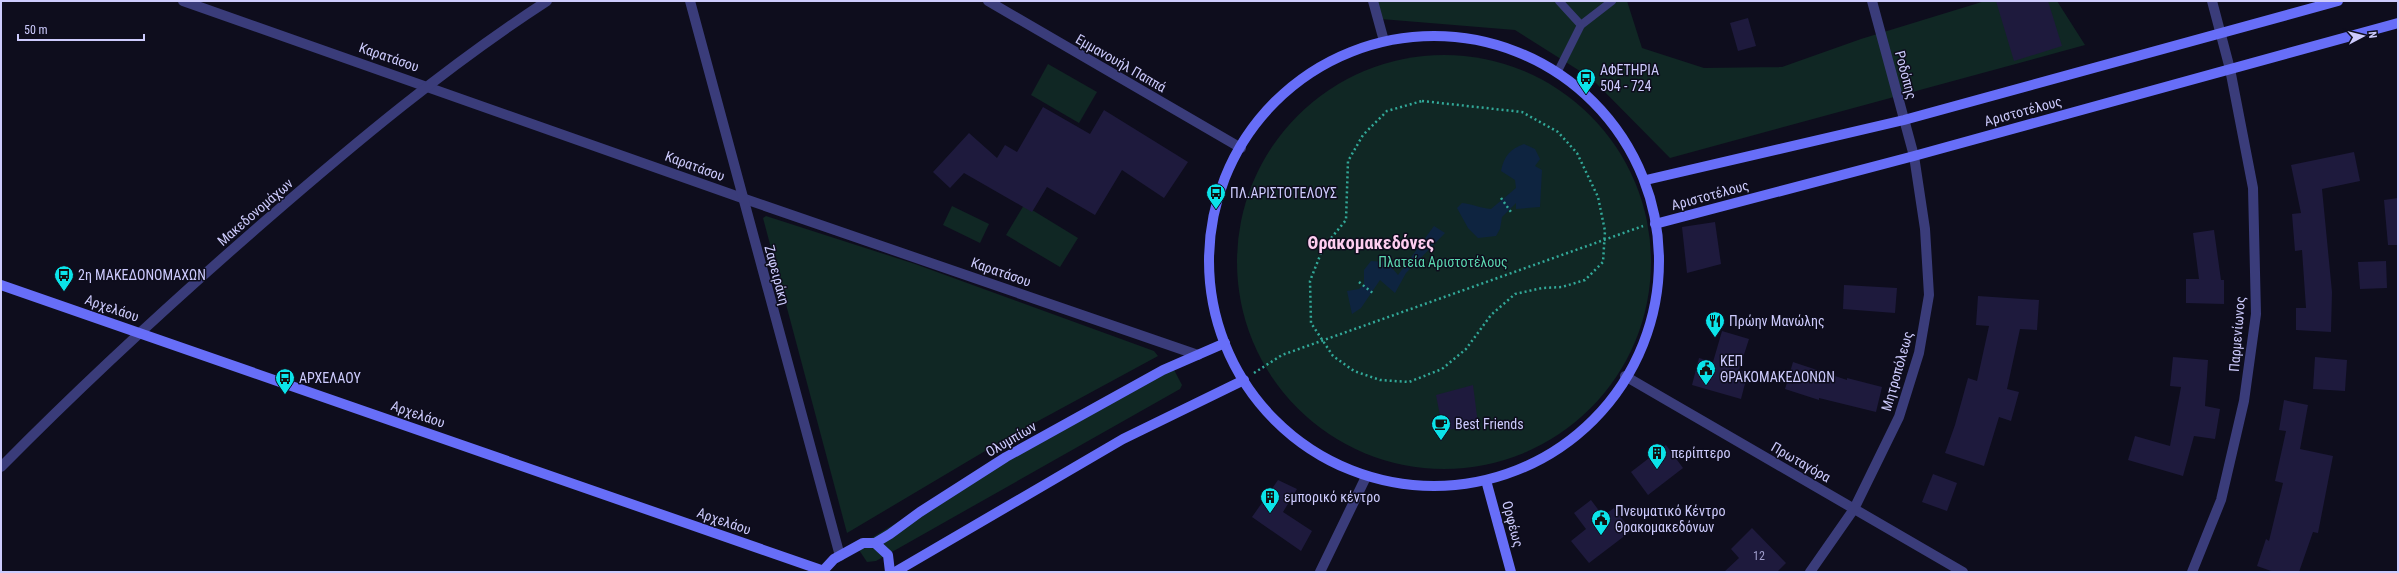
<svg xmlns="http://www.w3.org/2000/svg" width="2399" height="573" font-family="'Roboto Condensed',sans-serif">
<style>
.green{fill:#102724}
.water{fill:#0e2440}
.building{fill:#1e1a3d}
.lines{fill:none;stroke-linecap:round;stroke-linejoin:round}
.path{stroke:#32a999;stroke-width:2.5;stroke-dasharray:2 3;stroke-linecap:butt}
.lane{stroke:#3a3c7a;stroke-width:8}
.street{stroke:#3a3c7a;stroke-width:10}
.secondary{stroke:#676ef8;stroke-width:10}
.labels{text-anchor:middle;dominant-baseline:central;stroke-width:3;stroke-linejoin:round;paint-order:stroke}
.number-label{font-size:12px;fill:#a19fcd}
.street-label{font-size:14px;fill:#cdcbfd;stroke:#0e0d1d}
.poi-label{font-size:14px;fill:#cdcbfd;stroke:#0e0d1d;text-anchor:start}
.park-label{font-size:14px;fill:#5bd8b0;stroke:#0e0d1d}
.district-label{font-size:18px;font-weight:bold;fill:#fdcdef;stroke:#0e0d1d}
</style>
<rect width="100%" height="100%" fill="#0e0d1d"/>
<g class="green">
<path d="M 1377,1 L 1627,1 L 1642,48 L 1704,68 L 1782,67 L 1861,39 L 1985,1 L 2057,1 L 2085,45 L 1670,158 L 1591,78 L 1515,30 L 1381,19 Z"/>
<circle cx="1444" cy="262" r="207"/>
<path d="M 1048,64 L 1097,92 L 1079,123 L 1031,95 Z"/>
<path d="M 1024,205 L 1078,238 L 1060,267 L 1006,235 Z"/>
<path d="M 952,206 L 989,224 L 980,243 L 943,225 Z"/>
<path d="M 766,216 L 915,264 L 1154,351 L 1158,356 L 1007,438 L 847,533 L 763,218 Z"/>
<path d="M 1172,366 L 1182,385 L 1180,389 L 876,561 L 867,562 L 859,550 L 863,543 L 1006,457 Z"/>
</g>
<g class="water">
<path d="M 1524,144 L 1535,149 L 1540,159 L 1535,166 L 1542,170 L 1540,207 L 1516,209 L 1516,203 L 1502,217 L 1500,229 L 1496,236 L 1478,238 L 1468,228 L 1457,208 L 1462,203 C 1472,204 1480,208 1491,209 L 1516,188 L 1515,180 L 1501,171 C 1504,156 1510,149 1524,144 Z"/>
<path d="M 1434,226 L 1445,233 L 1406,273 L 1395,293 L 1380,280 L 1361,308 L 1352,314 L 1347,291 L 1359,289 L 1364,284 L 1364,270 L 1371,261 L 1387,262 L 1398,275 Z"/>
</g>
<g class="building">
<path d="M 1996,1 L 2048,1 L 2062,46 L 2014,61 Z"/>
<path d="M 1748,18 L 1756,46 L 1738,51 L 1730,23 Z"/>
<path d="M 1043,107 L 1090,134 L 1104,110 L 1188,162 L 1164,198 L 1122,170 L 1095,215 L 1047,187 L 1032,212 L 964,173 L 950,188 L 933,172 L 969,133 L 997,158 L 1005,145 L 1017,152 Z"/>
<path d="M 2354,152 L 2360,181 L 2322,189 L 2332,292 L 2331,332 L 2296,330 L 2296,308 L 2306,308 L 2302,250 L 2295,251 L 2292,214 L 2301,213 L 2291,165 Z"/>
<path d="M 2398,198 L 2398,245 L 2388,245 L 2384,200 Z"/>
<path d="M 1715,222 L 1721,264 L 1687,273 L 1682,227 Z"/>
<path d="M 2214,230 L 2221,280 L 2224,280 L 2224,304 L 2186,303 L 2186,279 L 2199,279 L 2193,233 Z"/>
<path d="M 2386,261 L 2387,288 L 2360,289 L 2358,262 Z"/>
<path d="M 1844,285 L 1897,288 L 1895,313 L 1843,309 Z"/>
<path d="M 1978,296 L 2039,300 L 2037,330 L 2020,329 L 2007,389 L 2019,392 L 2011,421 L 1999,417 L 1984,466 L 1945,453 L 1955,425 L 1968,378 L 1977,381 L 1989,326 L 1976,325 Z"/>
<path d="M 1722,331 L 1749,339 L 1739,370 L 1748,372 L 1741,399 L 1692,385 L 1699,358 L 1713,362 Z"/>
<path d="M 2173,357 L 2208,360 L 2205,406 L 2220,409 L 2215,439 L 2194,436 L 2183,476 L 2128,460 L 2135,436 L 2170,446 L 2181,387 L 2170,386 Z"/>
<path d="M 2315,357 L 2347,360 L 2345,391 L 2313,389 Z"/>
<path d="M 1793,362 L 1847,380 L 1847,378 L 1882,387 L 1876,412 L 1819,398 L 1819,400 L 1785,389 Z"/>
<path d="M 1473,385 L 1478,424 L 1443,431 L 1436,395 Z"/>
<path d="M 2284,400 L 2308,405 L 2300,449 L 2333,456 L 2318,533 L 2313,532 L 2299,572 L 2274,572 L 2257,566 L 2266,539 L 2269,541 L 2283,483 L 2275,481 L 2286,431 L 2279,430 Z"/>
<path d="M 1666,445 L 1683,468 L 1648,495 L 1631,472 Z"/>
<path d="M 1933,474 L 1957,483 L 1947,511 L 1922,502 Z"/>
<path d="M 1278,480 L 1297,489 L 1283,512 L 1312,531 L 1301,551 L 1252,517 Z"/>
<path d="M 1591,500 L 1603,516 L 1614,508 L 1631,531 L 1589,563 L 1571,541 L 1586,529 L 1574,513 Z"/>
<path d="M 1752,528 L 1786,563 L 1777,572 L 1724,572 L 1739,558 L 1731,549 Z"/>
</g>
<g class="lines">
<g class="path">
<path d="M 1422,101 L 1522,112 L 1558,132 L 1577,153 L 1598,197 L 1605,231 L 1603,262 L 1585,280 L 1562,287 L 1542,288 L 1515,294 L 1491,315 L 1466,349 L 1442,369 L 1409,382 L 1380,380 L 1354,371 L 1333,356 L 1311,323 L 1310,281 L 1323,248 L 1346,220 L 1348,161 L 1363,135 L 1387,111 Z"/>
<path d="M 1501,198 L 1511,212"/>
<path d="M 1359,282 L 1374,294"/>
<path d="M 1254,373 L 1282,355 L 1643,226"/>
</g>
<g class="lane">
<path d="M 1559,1 L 1581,25"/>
<path d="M 1558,71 L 1581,25 L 1612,1"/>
</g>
<g class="street">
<path d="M 183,1 L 742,198 L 1198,355"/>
<path d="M 690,1 L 840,556"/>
<path d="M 988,1 L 1241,148"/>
<path d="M 1373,1 L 1384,41"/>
<path d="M 1625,376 L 1963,572"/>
<path d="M 1,467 C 86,381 174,300 265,221 C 355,143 447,66 547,1"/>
<path d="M 1320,572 L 1365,479"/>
<path d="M 1810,572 L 1854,509 L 1899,417 L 1919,353 L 1929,295 L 1925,229 L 1914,156 L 1872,1"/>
<path d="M 2192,572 L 2221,500 L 2244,401 L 2256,314 L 2253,188 L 2230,69 L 2212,1"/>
</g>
<g class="secondary">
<circle cx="1434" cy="261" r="225"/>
<path d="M 1646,180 L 1904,120 L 2338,1"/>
<path d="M 1655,224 L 1914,156 L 2398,23"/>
<path d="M 1,285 L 824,571"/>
<path d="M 1487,484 L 1511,572"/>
<path d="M 875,543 L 888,555 L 890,572"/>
<path d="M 822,572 L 834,559 L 863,543 L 875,543 L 890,534 L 920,512 L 1006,457 L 1163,370 L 1225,343"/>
<path d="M 895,572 L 1123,439 L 1244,380"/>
</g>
</g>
<defs>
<g id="bus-pin" transform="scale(1)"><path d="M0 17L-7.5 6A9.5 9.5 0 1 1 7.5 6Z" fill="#0be3e9" stroke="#0e0d1d"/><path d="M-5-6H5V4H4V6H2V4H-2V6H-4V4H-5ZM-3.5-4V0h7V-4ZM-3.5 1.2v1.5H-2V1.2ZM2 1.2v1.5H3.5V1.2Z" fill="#111"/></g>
<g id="restaurant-pin" transform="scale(1)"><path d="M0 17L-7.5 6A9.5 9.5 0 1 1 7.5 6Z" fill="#0be3e9" stroke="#0e0d1d"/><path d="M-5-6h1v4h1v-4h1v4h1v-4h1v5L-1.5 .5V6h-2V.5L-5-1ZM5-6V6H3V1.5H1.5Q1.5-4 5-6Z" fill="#111"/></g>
<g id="civic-pin" transform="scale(1)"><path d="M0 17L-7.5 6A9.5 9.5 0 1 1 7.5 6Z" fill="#0be3e9" stroke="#0e0d1d"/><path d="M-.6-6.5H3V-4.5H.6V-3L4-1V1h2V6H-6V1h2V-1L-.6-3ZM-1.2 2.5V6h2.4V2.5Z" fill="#111"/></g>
<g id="cafe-pin" transform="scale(1)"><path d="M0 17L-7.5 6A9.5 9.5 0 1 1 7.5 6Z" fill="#0be3e9" stroke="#0e0d1d"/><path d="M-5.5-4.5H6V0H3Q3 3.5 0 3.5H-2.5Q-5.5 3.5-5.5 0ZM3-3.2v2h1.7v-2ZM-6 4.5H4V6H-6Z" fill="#111"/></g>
<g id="building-pin" transform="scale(1)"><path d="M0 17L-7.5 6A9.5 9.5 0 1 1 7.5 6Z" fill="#0be3e9" stroke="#0e0d1d"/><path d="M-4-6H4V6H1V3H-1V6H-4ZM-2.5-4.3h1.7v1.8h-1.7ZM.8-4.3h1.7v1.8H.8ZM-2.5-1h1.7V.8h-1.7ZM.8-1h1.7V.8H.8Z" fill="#111"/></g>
</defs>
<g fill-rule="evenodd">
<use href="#bus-pin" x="1586" y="78"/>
<use href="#bus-pin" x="1216" y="193"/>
<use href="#bus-pin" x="64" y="275"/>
<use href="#restaurant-pin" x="1715" y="321"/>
<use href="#civic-pin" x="1706" y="369"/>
<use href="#bus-pin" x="285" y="378"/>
<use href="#cafe-pin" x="1441" y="424"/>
<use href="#building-pin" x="1657" y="453"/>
<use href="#building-pin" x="1270" y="497"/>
<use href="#civic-pin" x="1601" y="519"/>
</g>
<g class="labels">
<g class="number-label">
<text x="1759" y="556">12</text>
</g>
<g class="street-label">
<text transform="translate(389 57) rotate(19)">Καρατάσου</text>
<text transform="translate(1121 63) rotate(30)">Εμμανουήλ Παππά</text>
<text transform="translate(1906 75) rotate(75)">Ροδόπης</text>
<text transform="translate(2023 111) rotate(-15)">Αριστοτέλους</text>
<text transform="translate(695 166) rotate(20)">Καρατάσου</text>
<text transform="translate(1710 195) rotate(-15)">Αριστοτέλους</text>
<text transform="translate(255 212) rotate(-41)">Μακεδονομάχων</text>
<text transform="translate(1001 272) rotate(19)">Καρατάσου</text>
<text transform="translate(777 275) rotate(75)">Ζαφειράκη</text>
<text transform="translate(112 308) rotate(19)">Αρχελάου</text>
<text transform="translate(2237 334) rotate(-85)">Παρμενίωνος</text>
<text transform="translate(1897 371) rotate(-74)">Μητροπόλεως</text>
<text transform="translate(418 414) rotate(19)">Αρχελάου</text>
<text transform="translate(1011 439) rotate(-30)">Ολυμπίων</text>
<text transform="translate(1801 462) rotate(30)">Πρωταγόρα</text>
<text transform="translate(724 521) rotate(19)">Αρχελάου</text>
<text transform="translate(1513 524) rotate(75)">Ορφέως</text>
</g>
<g class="poi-label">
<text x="1600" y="70">ΑΦΕΤΗΡΙΑ<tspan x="1600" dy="16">504 - 724</tspan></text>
<text x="1230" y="193">ΠΛ.ΑΡΙΣΤΟΤΕΛΟΥΣ</text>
<text x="78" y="275">2η ΜΑΚΕΔΟΝΟΜΑΧΩΝ</text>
<text x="1729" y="321">Πρώην Μανώλης</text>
<text x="1720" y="361">ΚΕΠ<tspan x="1720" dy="16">ΘΡΑΚΟΜΑΚΕΔΟΝΩΝ</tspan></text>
<text x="299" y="378">ΑΡΧΕΛΑΟΥ</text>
<text x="1455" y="424">Best Friends</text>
<text x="1671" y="453">περίπτερο</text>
<text x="1284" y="497">εμπορικό κέντρο</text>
<text x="1615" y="511">Πνευματικό Κέντρο<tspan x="1615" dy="16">Θρακομακεδόνων</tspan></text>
</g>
<g class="park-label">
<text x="1443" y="262">Πλατεία Αριστοτέλους</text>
</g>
<g class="district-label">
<text x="1371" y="242">Θρακομακεδόνες</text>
</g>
</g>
<rect width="2399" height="573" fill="none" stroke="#cdcbfd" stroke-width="4"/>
<g transform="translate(2363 36) rotate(83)" stroke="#0e0d1d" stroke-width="3" paint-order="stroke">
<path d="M0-3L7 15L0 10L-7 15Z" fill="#cdcbfd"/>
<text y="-6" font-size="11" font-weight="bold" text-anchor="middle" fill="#cdcbfd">N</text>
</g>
<path d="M18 34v6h126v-6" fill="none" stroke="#cdcbfd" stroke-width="2"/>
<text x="24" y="34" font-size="12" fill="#cdcbfd" stroke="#0e0d1d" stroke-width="3" paint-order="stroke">50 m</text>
</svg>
